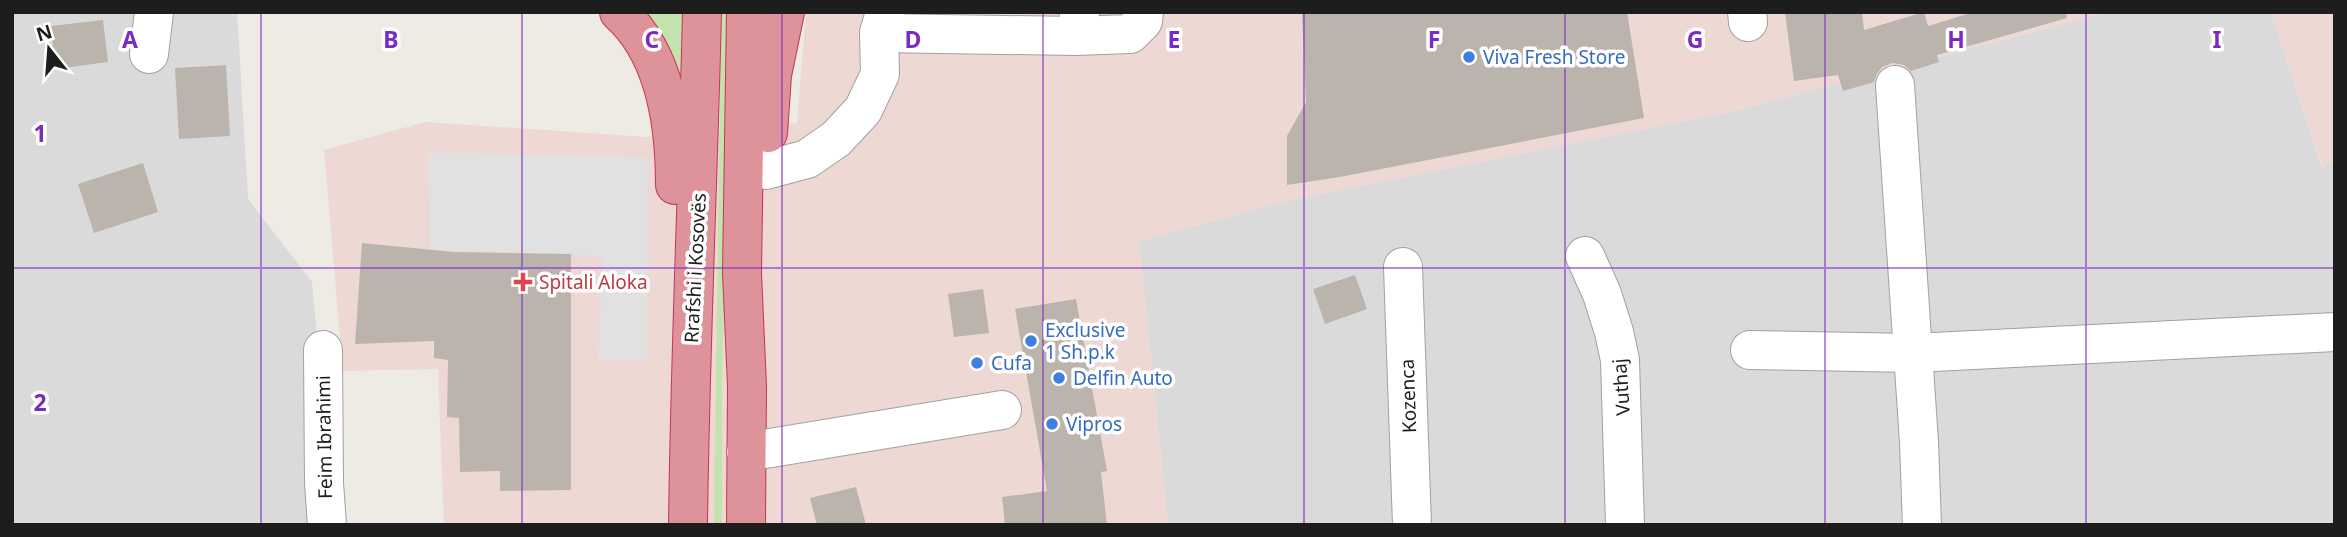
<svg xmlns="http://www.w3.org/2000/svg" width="2347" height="537" font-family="'Noto Sans',sans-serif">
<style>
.residential{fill:#dbdada}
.commercial{fill:#edd8d4}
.grass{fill:#c3e3ae}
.parking{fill:#e1e1e1}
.building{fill:#bab4ad}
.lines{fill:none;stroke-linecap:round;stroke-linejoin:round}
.minor-casing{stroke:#a1a1a1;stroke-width:40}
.highway-casing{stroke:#c83458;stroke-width:40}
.minor{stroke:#fff;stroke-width:38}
.highway{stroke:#de9299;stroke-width:38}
.grid{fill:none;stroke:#7b2cbf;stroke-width:2;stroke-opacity:0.55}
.shop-dot{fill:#3f7fe0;stroke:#fff;stroke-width:2.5}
.health-dot{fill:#e0444e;stroke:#fff;stroke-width:2.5}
.labels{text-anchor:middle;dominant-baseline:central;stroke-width:7;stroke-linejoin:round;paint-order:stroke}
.shop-label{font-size:19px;fill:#366cbe;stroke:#fff;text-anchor:start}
.street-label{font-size:19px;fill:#1d1d1d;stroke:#fff}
.health-label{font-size:19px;fill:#be3a42;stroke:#fff;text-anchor:start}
.grid-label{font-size:23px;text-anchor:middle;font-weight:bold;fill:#7b2cbf;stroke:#fff;stroke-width:7;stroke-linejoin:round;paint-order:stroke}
</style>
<rect width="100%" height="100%" fill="#edebe4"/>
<g class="residential">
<path d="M 12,12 L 237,12 L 248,199 L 312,282 L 334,525 L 12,525 Z"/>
<path d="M 2109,12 L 2271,12 L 2322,167 L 2335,159 L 2335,525 L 1168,525 L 1139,241 L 1294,199 L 1730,112 Z"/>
</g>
<g class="commercial">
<path d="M 806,12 L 2109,12 L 1730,112 L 1294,199 L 1139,241 L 1168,525 L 444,525 L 438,369 L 343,371 L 324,150 L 425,122 L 647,137 L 797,123 Z"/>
<path d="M 2271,12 L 2335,12 L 2335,159 L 2323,168 Z"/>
</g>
<g class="grass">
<path d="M 641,12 L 686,12 L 683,109 Z"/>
<path d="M 721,12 L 729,12 L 722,389 L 722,525 L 714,525 Z"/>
</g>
<path class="parking" d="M 429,152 L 648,158 L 647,360 L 598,360 L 602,258 L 571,254 L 430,250 Z"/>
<g class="building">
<path d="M 1302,12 L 1627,12 L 1644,118 L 1340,177 L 1287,185 L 1287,136 L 1306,102 Z"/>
<path d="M 1785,12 L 1862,12 L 1864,30 L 1924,12 L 1928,26 L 1974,12 L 2066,12 L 2067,18 L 1937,55 L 1939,62 L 1911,71 L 1904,65 L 1893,63 L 1882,67 L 1876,75 L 1874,82 L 1843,91 L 1838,75 L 1794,81 Z"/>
<path d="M 103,20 L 108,62 L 55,69 L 51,26 Z"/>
<path d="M 226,65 L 230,136 L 179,139 L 175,68 Z"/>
<path d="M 143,163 L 158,212 L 94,233 L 78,184 Z"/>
<path d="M 362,243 L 454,252 L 571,254 L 571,490 L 500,491 L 500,471 L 460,472 L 459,418 L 447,417 L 448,360 L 434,358 L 434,341 L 355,344 Z"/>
<path d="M 1355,275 L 1367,309 L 1325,324 L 1313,289 Z"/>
<path d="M 983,289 L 989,333 L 954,337 L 948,294 Z"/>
<path d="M 1076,299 L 1107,471 L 1101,472 L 1107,525 L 1005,525 L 1002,497 L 1047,491 L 1015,309 Z"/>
<path d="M 856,487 L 866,525 L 817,525 L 810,498 Z"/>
</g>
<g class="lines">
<g class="minor-casing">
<g id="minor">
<path d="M 1747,12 L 1748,22"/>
<path d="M 879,33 L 1075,36 L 1080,12"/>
<path d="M 1075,36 L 1130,34 L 1143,21 L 1144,12"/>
<path d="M 149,54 L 154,12"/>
<path d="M 1895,85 L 1919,442 L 1922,525"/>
<path d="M 766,170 L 807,159 L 836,139 L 863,110 L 880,74 L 879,33 L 885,12"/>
<path d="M 1585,256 L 1602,294 L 1614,332 L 1620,360 L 1625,525"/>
<path d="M 1403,267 L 1412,525"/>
<path d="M 323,350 L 324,483 L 327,525"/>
<path d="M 1750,350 L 1913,353 L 2335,332"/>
<path d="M 746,452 L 1002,410"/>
</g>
</g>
<g class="highway-casing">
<g id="highway">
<path d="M 619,12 C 666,54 675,125 675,185"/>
<path d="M 746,12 L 742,273 L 747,386 L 746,525"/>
<path d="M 768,133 L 772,75 L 785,12"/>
<path d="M 688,525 C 690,354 698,183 702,12"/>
</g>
</g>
<use href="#minor" class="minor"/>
<use href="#highway" class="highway"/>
</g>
<path class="grid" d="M 261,12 L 261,525M 522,12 L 522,525M 782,12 L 782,525M 1043,12 L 1043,525M 1304,12 L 1304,525M 1565,12 L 1565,525M 1825,12 L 1825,525M 2086,12 L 2086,525M 12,268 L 2335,268"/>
<g class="shop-dot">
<circle cx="1469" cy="57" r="7"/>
<circle cx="1031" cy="341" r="7"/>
<circle cx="977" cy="363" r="7"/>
<circle cx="1059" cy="378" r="7"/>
<circle cx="1052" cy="424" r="7"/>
</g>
<path class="health-dot" d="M519.5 271.5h7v7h7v7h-7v7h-7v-7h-7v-7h7z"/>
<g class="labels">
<g class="shop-label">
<text x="1483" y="57">Viva Fresh Store</text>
<text x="1045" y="330">Exclusive<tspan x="1045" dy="22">1 Sh.p.k</tspan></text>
<text x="991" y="363">Cufa</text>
<text x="1073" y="378">Delfin Auto</text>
<text x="1066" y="424">Vipros</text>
</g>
<g class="street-label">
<text transform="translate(695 268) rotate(-87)">Rrafshi i Kosovës</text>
<text transform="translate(1621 387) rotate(-94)">Vuthaj</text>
<text transform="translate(1408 396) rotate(-92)">Kozenca</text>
<text transform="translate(324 437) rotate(-91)">Feim Ibrahimi</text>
</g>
<g class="health-label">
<text x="539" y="282">Spitali Aloka</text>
</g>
</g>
<g class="grid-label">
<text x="130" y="48">A</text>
<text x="391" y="48">B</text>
<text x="652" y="48">C</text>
<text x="913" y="48">D</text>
<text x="1174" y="48">E</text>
<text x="1434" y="48">F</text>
<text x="1695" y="48">G</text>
<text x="1956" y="48">H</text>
<text x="2217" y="48">I</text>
<text x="40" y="142">1</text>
<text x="40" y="411">2</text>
</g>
<rect width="2347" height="537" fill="none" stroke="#1d1d1d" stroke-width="28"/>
<g transform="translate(49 49) rotate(343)" stroke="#ffffff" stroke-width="5" paint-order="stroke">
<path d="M0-5L12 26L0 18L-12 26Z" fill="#1d1d1d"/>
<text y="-10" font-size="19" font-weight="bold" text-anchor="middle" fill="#1d1d1d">N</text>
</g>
</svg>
